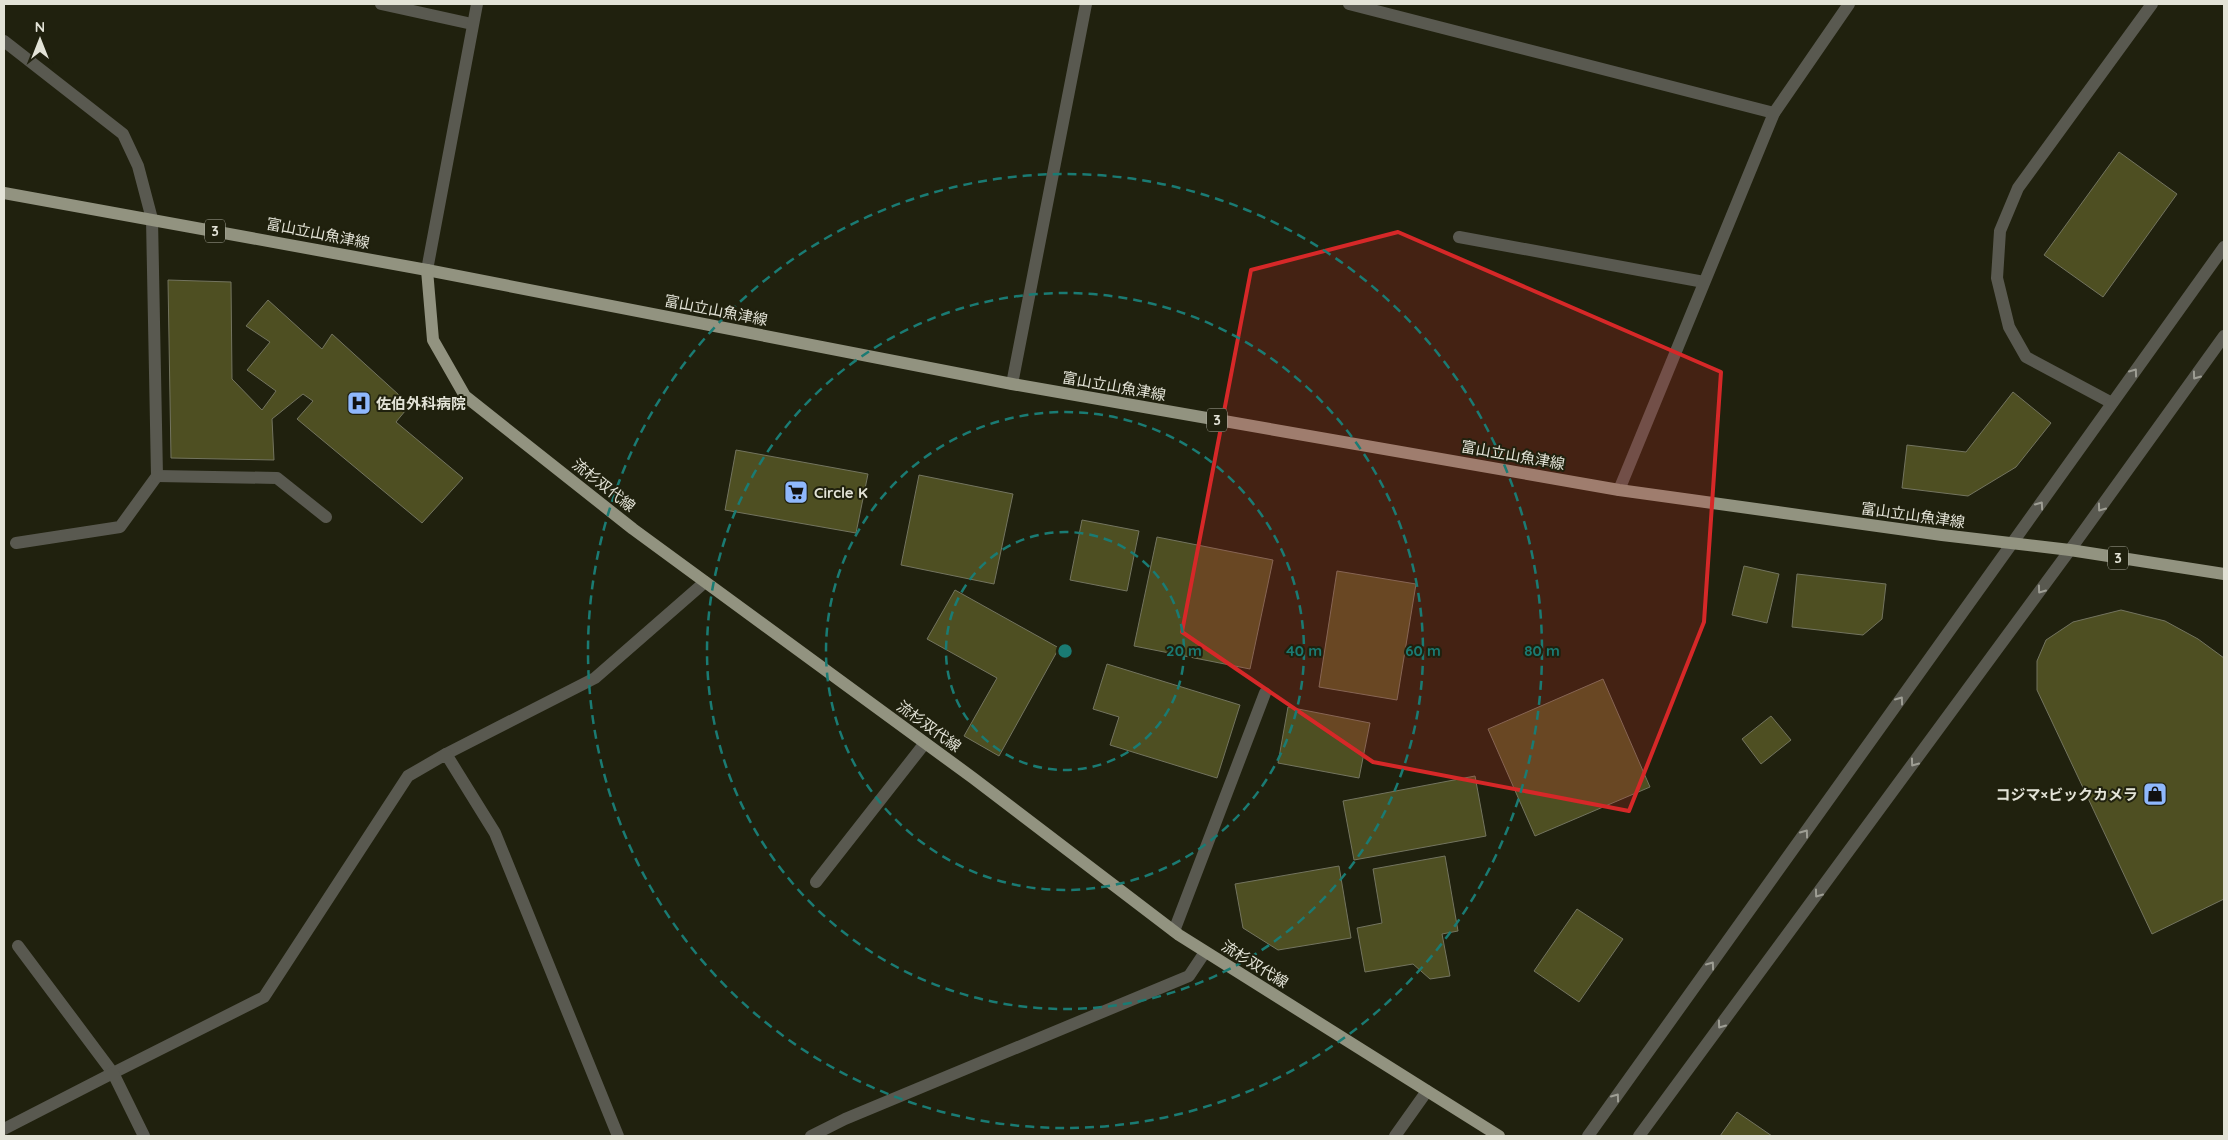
<svg xmlns="http://www.w3.org/2000/svg" width="2228" height="1140" font-family="Quicksand,'Noto Sans JP',sans-serif">
<style>
.building{fill:#4e4f22;stroke:#73745f}
.lines{fill:none;stroke-linecap:round;stroke-linejoin:round}
.minor{stroke:#595950;stroke-width:12}
.major{stroke:#929380;stroke-width:12}
.oneway{stroke:#9e9e94}
.marked{fill:#d62828;fill-opacity:0.2;stroke:#d62828;stroke-width:4;stroke-linejoin:round}
.ring{fill:none;stroke:#1a7b73;stroke-width:2.5;stroke-dasharray:9 6}
.labels{text-anchor:middle;dominant-baseline:central;stroke-width:4;stroke-linejoin:round;paint-order:stroke}
.shield{fill:#20210e;stroke:#a8a99b;stroke-width:1}
.shield-label{font-size:14px;font-weight:bold;fill:#e3e3d7}
.street-label{font-size:15px;fill:#e3e3d7;stroke:#20210e}
.poi-label{font-size:15px;font-weight:bold;fill:#e3e3d7;stroke:#20210e;text-anchor:start}
.centre{fill:#1a7b73;stroke:#20210e;stroke-width:2.5}
.ring-label{font-size:15px;text-anchor:middle;font-weight:bold;fill:#1a7b73;stroke:#20210e;stroke-width:4;stroke-linejoin:round;paint-order:stroke}
</style>
<rect width="100%" height="100%" fill="#20210e"/>
<g class="building">
<path d="M 2119,152 L 2177,194 L 2103,297 L 2044,255 Z"/>
<path d="M 168,280 L 231,282 L 232,379 L 262,410 L 276,391 L 247,370 L 270,342 L 246,326 L 268,300 L 322,349 L 332,334 L 410,405 L 396,422 L 463,478 L 422,523 L 297,419 L 313,401 L 303,394 L 272,419 L 274,460 L 171,458 Z"/>
<path d="M 2013,392 L 2051,423 L 2016,467 L 1968,496 L 1902,488 L 1907,445 L 1966,452 Z"/>
<path d="M 736,450 L 868,474 L 856,533 L 725,510 Z"/>
<path d="M 919,475 L 1013,494 L 994,584 L 901,565 Z"/>
<path d="M 1082,520 L 1139,531 L 1127,591 L 1070,580 Z"/>
<path d="M 1157,537 L 1273,560 L 1250,669 L 1134,646 Z"/>
<path d="M 1744,566 L 1779,574 L 1767,623 L 1732,615 Z"/>
<path d="M 1337,571 L 1416,584 L 1397,700 L 1319,687 Z"/>
<path d="M 1797,574 L 1886,584 L 1882,619 L 1863,635 L 1792,627 Z"/>
<path d="M 955,590 L 1059,648 L 999,756 L 964,736 L 997,678 L 927,639 Z"/>
<path d="M 2121,610 L 2165,621 L 2198,639 L 2224,658 L 2224,899 L 2152,934 L 2037,690 L 2037,661 L 2046,640 L 2073,622 Z"/>
<path d="M 1107,664 L 1240,705 L 1217,778 L 1110,745 L 1119,717 L 1093,709 Z"/>
<path d="M 1603,679 L 1650,787 L 1535,836 L 1488,729 Z"/>
<path d="M 1288,707 L 1370,723 L 1359,778 L 1278,763 Z"/>
<path d="M 1771,716 L 1791,740 L 1761,764 L 1742,739 Z"/>
<path d="M 1475,776 L 1486,836 L 1354,860 L 1343,801 Z"/>
<path d="M 1445,856 L 1458,931 L 1442,934 L 1450,976 L 1430,979 L 1413,964 L 1365,972 L 1357,928 L 1382,923 L 1373,869 Z"/>
<path d="M 1339,866 L 1351,938 L 1278,950 L 1243,928 L 1235,884 Z"/>
<path d="M 1577,909 L 1623,939 L 1579,1002 L 1534,971 Z"/>
<path d="M 1737,1112 L 1772,1136 L 1720,1136 Z"/>
</g>
<g class="lines">
<g class="minor">
<path d="M 381,4 L 472,24"/>
<path d="M 1349,4 L 1774,113"/>
<path d="M 4,41 L 123,134 L 138,166 L 152,219 L 157,476 L 120,527 L 16,543"/>
<path d="M 1459,237 L 1704,282"/>
<path d="M 427,270 L 477,4"/>
<path d="M 1012,384 L 1086,4"/>
<path d="M 2112,403 L 2026,357 L 2009,327 L 1997,278 L 2000,231 L 2018,188 L 2152,4"/>
<path d="M 157,476 L 277,478 L 326,517"/>
<path d="M 1619,490 L 1774,113 L 1849,4"/>
<path d="M 446,754 L 595,678 L 705,582"/>
<path d="M 816,882 L 925,743"/>
<path d="M 1174,931 L 1265,693"/>
<path d="M 18,946 L 113,1073 L 264,997 L 408,776 L 446,754 L 495,833 L 618,1136"/>
<path d="M 4,1129 L 113,1073 L 144,1136"/>
<path d="M 811,1136 L 845,1119 L 1189,976 L 1205,952"/>
<path d="M 1395,1136 L 1427,1091"/>
<path d="M 1588,1136 L 2224,247"/>
<path d="M 1639,1136 L 2070,550 L 2224,336"/>
</g>
<g class="major">
<path d="M 4,193 L 427,270 L 1012,384 L 1619,490 L 1942,535 L 2070,550 L 2224,574"/>
<path d="M 427,270 L 433,340 L 465,396 L 633,529 L 973,778 L 1179,935 L 1499,1136"/>
</g>
</g>
<defs><path id="oneway-chevron" d="M-2-3.5L2.5 0L-2 3.5" fill="none" stroke-width="1.6" stroke-linecap="round" stroke-linejoin="round" transform="scale(1.25)"/></defs>
<g class="oneway">
<use href="#oneway-chevron" transform="translate(2134 372) rotate(-54)"/>
<use href="#oneway-chevron" transform="translate(2196 376) rotate(126)"/>
<use href="#oneway-chevron" transform="translate(2040 505) rotate(-55)"/>
<use href="#oneway-chevron" transform="translate(2101 508) rotate(126)"/>
<use href="#oneway-chevron" transform="translate(2041 590) rotate(126)"/>
<use href="#oneway-chevron" transform="translate(1900 700) rotate(-54)"/>
<use href="#oneway-chevron" transform="translate(1914 763) rotate(126)"/>
<use href="#oneway-chevron" transform="translate(1805 833) rotate(-54)"/>
<use href="#oneway-chevron" transform="translate(1818 894) rotate(126)"/>
<use href="#oneway-chevron" transform="translate(1711 965) rotate(-54)"/>
<use href="#oneway-chevron" transform="translate(1721 1025) rotate(126)"/>
<use href="#oneway-chevron" transform="translate(1616 1097) rotate(-54)"/>
</g>
<path class="marked" d="M 1398,232 L 1721,372 L 1704,622 L 1629,811 L 1373,762 L 1182,632 L 1251,270 Z"/>
<g class="ring">
<circle cx="1065" cy="651" r="119"/>
<circle cx="1065" cy="651" r="239"/>
<circle cx="1065" cy="651" r="358"/>
<circle cx="1065" cy="651" r="477"/>
</g>
<defs>
<g id="hospital-square" transform="scale(1.25)"><rect x="-9" y="-9" width="18" height="18" rx="4" fill="#8fb8fd" stroke="#20210e"/><path d="M-5-5h3v3.5h4V-5h3V5h-3V1.5h-4V5h-3Z" fill="#111"/></g>
<g id="supermarket-square" transform="scale(1.25)"><rect x="-9" y="-9" width="18" height="18" rx="4" fill="#8fb8fd" stroke="#20210e"/><path d="M-6-5.5h2.5l.6 2H6L4.5 2H-2.5L-4.4-4H-6ZM-1.5 3.2a1.3 1.3 0 1 0 .1 0ZM3 3.2a1.3 1.3 0 1 0 .1 0Z" fill="#111"/></g>
<g id="shop-square" transform="scale(1.25)"><rect x="-9" y="-9" width="18" height="18" rx="4" fill="#8fb8fd" stroke="#20210e"/><path d="M-5-2.5h2.3a2.7 3.5 0 0 1 5.4 0H5L5.5 6h-11ZM-1.5-2.5h3a1.5 2.3 0 0 0-3 0Z" fill="#111"/></g>
</defs>
<g fill-rule="evenodd">
<use href="#hospital-square" x="359" y="403"/>
<use href="#supermarket-square" x="796" y="492"/>
<use href="#shop-square" x="2155" y="794"/>
</g>
<g class="labels">
<g class="shield">
<rect x="205" y="219.5" width="20" height="23" rx="4"/>
<rect x="1207" y="408.5" width="20" height="23" rx="4"/>
<rect x="2108" y="546.5" width="20" height="23" rx="4"/>
</g>
<g class="shield-label">
<text x="215" y="231">3</text>
<text x="1217" y="420">3</text>
<text x="2118" y="558">3</text>
</g>
<g class="street-label">
<text transform="translate(318 233) rotate(11)">富山立山魚津線</text>
<text transform="translate(716 310) rotate(11)">富山立山魚津線</text>
<text transform="translate(1114 386) rotate(10)">富山立山魚津線</text>
<text transform="translate(1513 455) rotate(10)">富山立山魚津線</text>
<text transform="translate(604 485) rotate(38)">流杉双代線</text>
<text transform="translate(1913 515) rotate(8)">富山立山魚津線</text>
<text transform="translate(929 726) rotate(36)">流杉双代線</text>
<text transform="translate(1255 964) rotate(32)">流杉双代線</text>
</g>
<g class="poi-label">
<text x="376" y="403">佐伯外科病院</text>
<text x="814" y="492">Circle K</text>
<text x="2138" y="794" text-anchor="end">コジマ×ビックカメラ</text>
</g>
</g>
<circle cx="1065" cy="651" r="8" class="centre"/>
<g class="ring-label">
<text x="1184" y="656">20 m</text>
<text x="1304" y="656">40 m</text>
<text x="1423" y="656">60 m</text>
<text x="1542" y="656">80 m</text>
</g>
<rect width="2228" height="1140" fill="none" stroke="#e3e3d7" stroke-width="10"/>
<g transform="translate(40 40)" stroke="#20210e" stroke-width="4" paint-order="stroke">
<path d="M0-4L9 19L0 12L-9 19Z" fill="#e3e3d7"/>
<text y="-8" font-size="14" font-weight="bold" text-anchor="middle" fill="#e3e3d7">N</text>
</g>
</svg>
